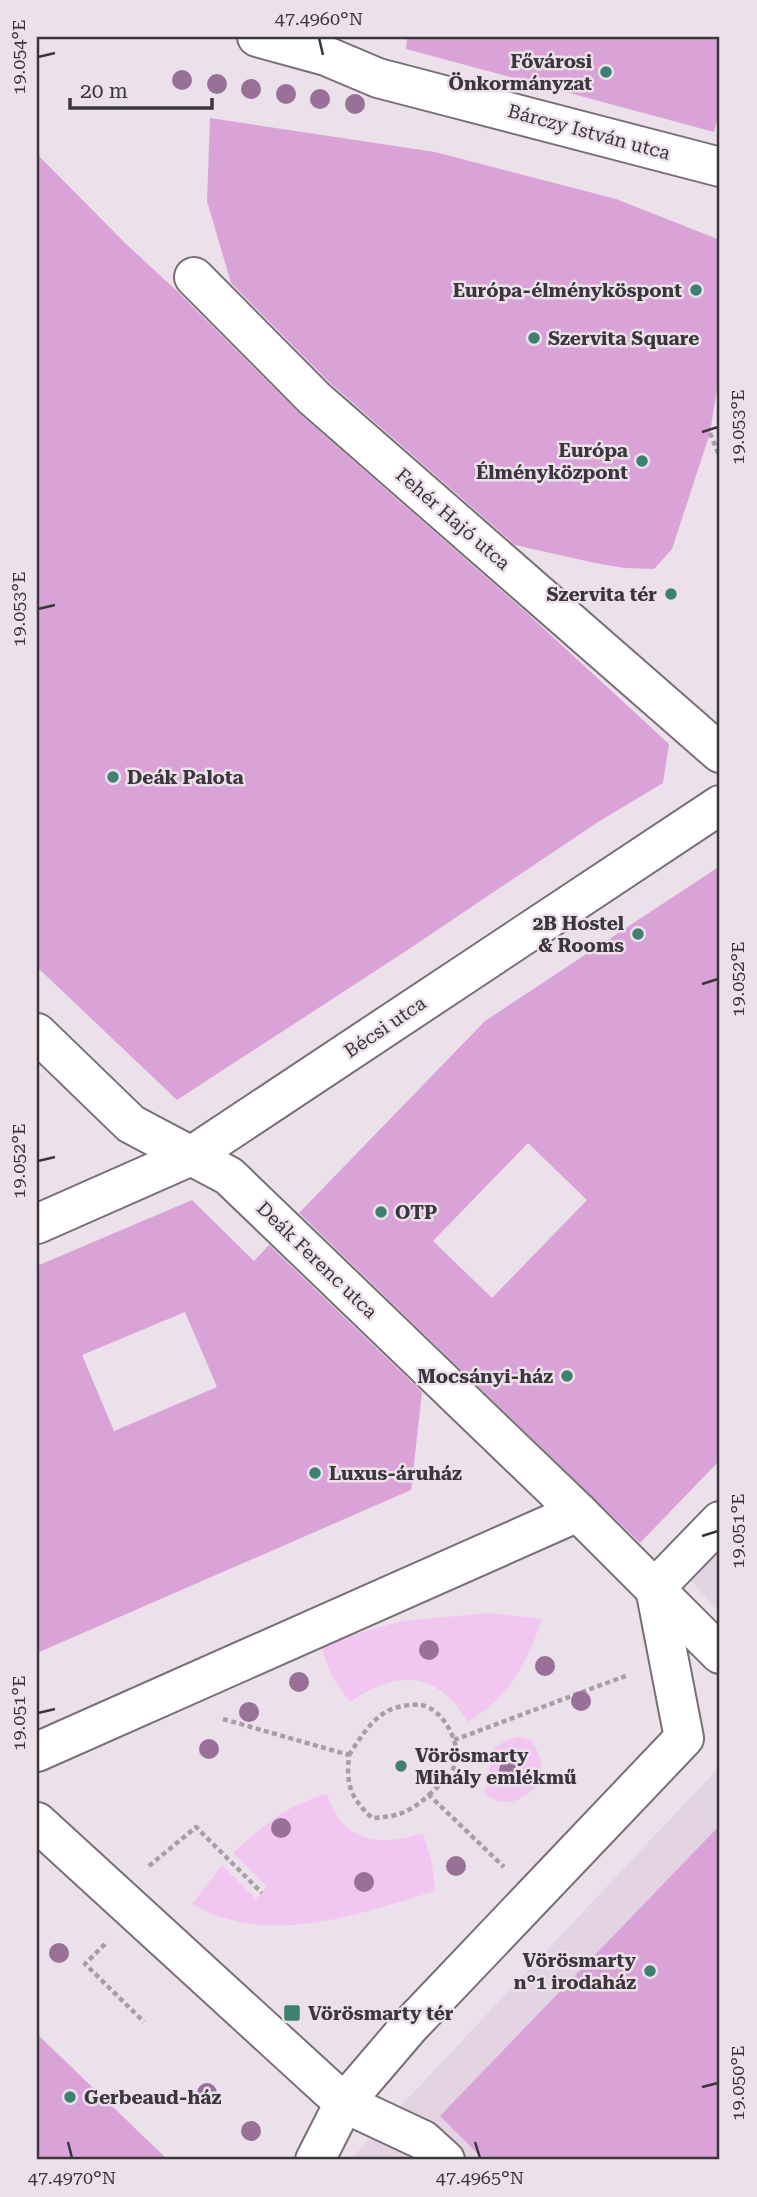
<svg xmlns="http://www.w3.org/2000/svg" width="757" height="2197" font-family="'Roboto Serif',serif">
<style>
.built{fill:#e4d3e3}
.green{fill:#f1c6f0}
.building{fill:#d9a3d7;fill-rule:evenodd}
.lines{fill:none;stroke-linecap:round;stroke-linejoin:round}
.pedestrian-casing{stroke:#796f78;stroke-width:42}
.minor-casing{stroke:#796f78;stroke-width:42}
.path{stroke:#a79ea6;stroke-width:4.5;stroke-dasharray:5 3.5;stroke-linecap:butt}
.pedestrian{stroke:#fff;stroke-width:38}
.minor{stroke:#fff;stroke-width:38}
.tree{fill:#987098}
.ticks{fill:none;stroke:#3a363a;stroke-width:2.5}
.poi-dot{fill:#3e8072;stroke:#ece0eb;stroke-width:2.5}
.labels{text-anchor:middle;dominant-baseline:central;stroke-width:5;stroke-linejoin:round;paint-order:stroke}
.poi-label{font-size:19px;font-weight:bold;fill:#3a363a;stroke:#ece0eb;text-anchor:end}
.street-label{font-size:19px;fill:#3a363a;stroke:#ece0eb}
.neatline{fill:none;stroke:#3a363a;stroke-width:2.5}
.ticks-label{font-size:18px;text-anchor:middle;fill:#3a363a}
</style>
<rect width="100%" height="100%" fill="#ece0eb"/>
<g class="built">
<path d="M 720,1538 L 720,1613 L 685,1574 Z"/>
<path d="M 720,1766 L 720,2160 L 350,2160 Z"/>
</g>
<g class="green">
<path d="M 490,1613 L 542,1619 C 527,1663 510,1697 468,1722 C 437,1670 397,1670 350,1702 L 331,1675 L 321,1646 L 375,1628 L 402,1621 Z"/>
<path d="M 519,1737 L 531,1740 C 537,1749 542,1759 541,1771 C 540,1795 502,1815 485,1792 L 494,1748 L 507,1740 Z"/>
<path d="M 327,1794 C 342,1841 379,1848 423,1833 L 432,1864 L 435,1891 C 359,1914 267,1948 192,1904 L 222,1865 L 256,1899 L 267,1887 L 233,1853 C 263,1825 287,1805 327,1794 Z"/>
</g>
<g class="building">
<path d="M 407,37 L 720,37 L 720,108 L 714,132 L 406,49 Z"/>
<path d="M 210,118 L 435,152 L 616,199 L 720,240 L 720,370 L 710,433 L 672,549 L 654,569 L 624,568 L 595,563 L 515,545 L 329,382 L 231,283 L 207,201 Z"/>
<path d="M 37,154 L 126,244 L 178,292 L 300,414 L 529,615 L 669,744 L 663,783 L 598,822 L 403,953 L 177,1100 L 37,967 Z"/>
<path d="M 720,866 L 720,1460 L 640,1543 L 299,1213 L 485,1021 ZM 528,1143 L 587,1200 L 492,1298 L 433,1241 Z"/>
<path d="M 192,1200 L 254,1261 L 269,1245 L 422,1392 L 411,1490 L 37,1653 L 37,1266 ZM 185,1312 L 217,1387 L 114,1431 L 82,1355 Z"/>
<path d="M 720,1825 L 720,2160 L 484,2160 L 440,2116 Z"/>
<path d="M 37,2034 L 168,2160 L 37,2160 Z"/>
</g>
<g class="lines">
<g class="pedestrian-casing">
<g id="pedestrian">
<path d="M 194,277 L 314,398 L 720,753"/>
<path d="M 37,1033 L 131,1124 L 229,1176 L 578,1512 L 720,1654"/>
<path d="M 655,1588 L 720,1521"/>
<path d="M 37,1752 L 578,1512"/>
<path d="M 37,1822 L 344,2103 L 423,2140 L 445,2160"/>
<path d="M 315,2160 L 344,2103 L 409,2027 L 684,1738 L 655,1588"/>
</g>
</g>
<g class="minor-casing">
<g id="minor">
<path d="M 257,37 L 326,56 L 378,78 L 720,167"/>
<path d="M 37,1224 L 191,1156 L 720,805"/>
</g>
</g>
<g class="path">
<path d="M 710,433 L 720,458"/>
<path d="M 223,1719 L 349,1755 C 346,1785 350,1797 372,1818 C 398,1817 410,1812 429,1795 L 504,1867"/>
<path d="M 454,1740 L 628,1675"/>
<path d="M 349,1755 C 359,1740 371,1719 388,1711 C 397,1706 412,1704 421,1705 C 442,1708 460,1741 456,1761 C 453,1775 439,1785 429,1795"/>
<path d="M 149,1866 L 196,1827 L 262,1893"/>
<path d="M 105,1944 L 85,1964 L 144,2022"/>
</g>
<use href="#pedestrian" class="pedestrian"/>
<use href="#minor" class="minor"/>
</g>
<g class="tree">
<circle cx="182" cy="80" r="10"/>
<circle cx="217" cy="84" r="10"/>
<circle cx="251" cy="89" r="10"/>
<circle cx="286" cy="94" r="10"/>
<circle cx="320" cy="99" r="10"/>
<circle cx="355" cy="104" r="10"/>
<circle cx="429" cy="1650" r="10"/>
<circle cx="545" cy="1666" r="10"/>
<circle cx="299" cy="1682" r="10"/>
<circle cx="581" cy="1701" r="10"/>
<circle cx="249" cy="1712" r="10"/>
<circle cx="209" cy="1749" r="10"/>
<circle cx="509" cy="1770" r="10"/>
<circle cx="281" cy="1828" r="10"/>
<circle cx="456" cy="1866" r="10"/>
<circle cx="364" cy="1882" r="10"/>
<circle cx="59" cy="1953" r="10"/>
<circle cx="207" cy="2093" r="10"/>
<circle cx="251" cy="2131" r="10"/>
</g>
<path class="ticks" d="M 319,38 L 323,55M 38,57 L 55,53M 702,432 L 718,427M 38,609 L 55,605M 702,984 L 718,979M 38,1161 L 55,1157M 702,1536 L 718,1531M 38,1713 L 55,1709M 702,2087 L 718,2083M 68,2142 L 72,2158M 475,2142 L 480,2158"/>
<g class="poi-dot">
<circle cx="606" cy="72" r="7"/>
<circle cx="696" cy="290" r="7"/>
<circle cx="534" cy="338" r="7"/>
<circle cx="642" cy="461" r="7"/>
<circle cx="671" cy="594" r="7"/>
<circle cx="113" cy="777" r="7"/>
<circle cx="638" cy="934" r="7"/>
<circle cx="381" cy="1212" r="7"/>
<circle cx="567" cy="1376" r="7"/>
<circle cx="315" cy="1473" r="7"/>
<circle cx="401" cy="1766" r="7"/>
<circle cx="650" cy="1971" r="7"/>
<rect x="283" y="2004" width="18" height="18" rx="3.5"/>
<circle cx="70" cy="2097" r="7"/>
</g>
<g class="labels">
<g class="poi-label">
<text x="592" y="61">Fővárosi<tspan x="592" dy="22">Önkormányzat</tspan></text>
<text x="682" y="290">Európa-élményköspont</text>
<text x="548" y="338" text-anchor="start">Szervita Square</text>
<text x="628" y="450">Európa<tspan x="628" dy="22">Élményközpont</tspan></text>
<text x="657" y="594">Szervita tér</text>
<text x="127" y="777" text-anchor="start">Deák Palota</text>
<text x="624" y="923">2B Hostel<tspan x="624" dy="22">&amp; Rooms</tspan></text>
<text x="395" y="1212" text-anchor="start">OTP</text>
<text x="553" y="1376">Mocsányi-ház</text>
<text x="329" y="1473" text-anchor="start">Luxus-áruház</text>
<text x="415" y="1755" text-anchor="start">Vörösmarty<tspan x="415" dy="22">Mihály emlékmű</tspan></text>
<text x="636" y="1960">Vörösmarty<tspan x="636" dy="22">n°1 irodaház</tspan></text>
<text x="308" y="2013" text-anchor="start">Vörösmarty tér</text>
<text x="84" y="2097" text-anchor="start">Gerbeaud-ház</text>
</g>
<g class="street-label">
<text transform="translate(589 132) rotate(15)">Bárczy István utca</text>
<text transform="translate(453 519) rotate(41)">Fehér Hajó utca</text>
<text transform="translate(385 1027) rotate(-34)">Bécsi utca</text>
<text transform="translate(317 1260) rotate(44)">Deák Ferenc utca</text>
</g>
</g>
<rect width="757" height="2197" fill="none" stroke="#ece0eb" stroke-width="77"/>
<path d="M70 98v10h142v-10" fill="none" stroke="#3a363a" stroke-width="3.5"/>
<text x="80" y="98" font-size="21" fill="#3a363a" stroke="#ece0eb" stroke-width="5" paint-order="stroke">20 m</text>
<rect x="38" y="38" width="680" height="2120" class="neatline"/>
<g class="ticks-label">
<text x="319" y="25">47.4960°N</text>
<text transform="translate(19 57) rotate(-90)" y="6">19.054°E</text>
<text transform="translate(738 427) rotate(-90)" y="6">19.053°E</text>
<text transform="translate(19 609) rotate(-90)" y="6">19.053°E</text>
<text transform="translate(738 979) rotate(-90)" y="6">19.052°E</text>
<text transform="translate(19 1161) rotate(-90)" y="6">19.052°E</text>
<text transform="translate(738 1531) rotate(-90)" y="6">19.051°E</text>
<text transform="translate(19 1713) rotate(-90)" y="6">19.051°E</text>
<text transform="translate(738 2083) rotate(-90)" y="6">19.050°E</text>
<text x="72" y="2184">47.4970°N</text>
<text x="480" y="2184">47.4965°N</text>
</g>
</svg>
